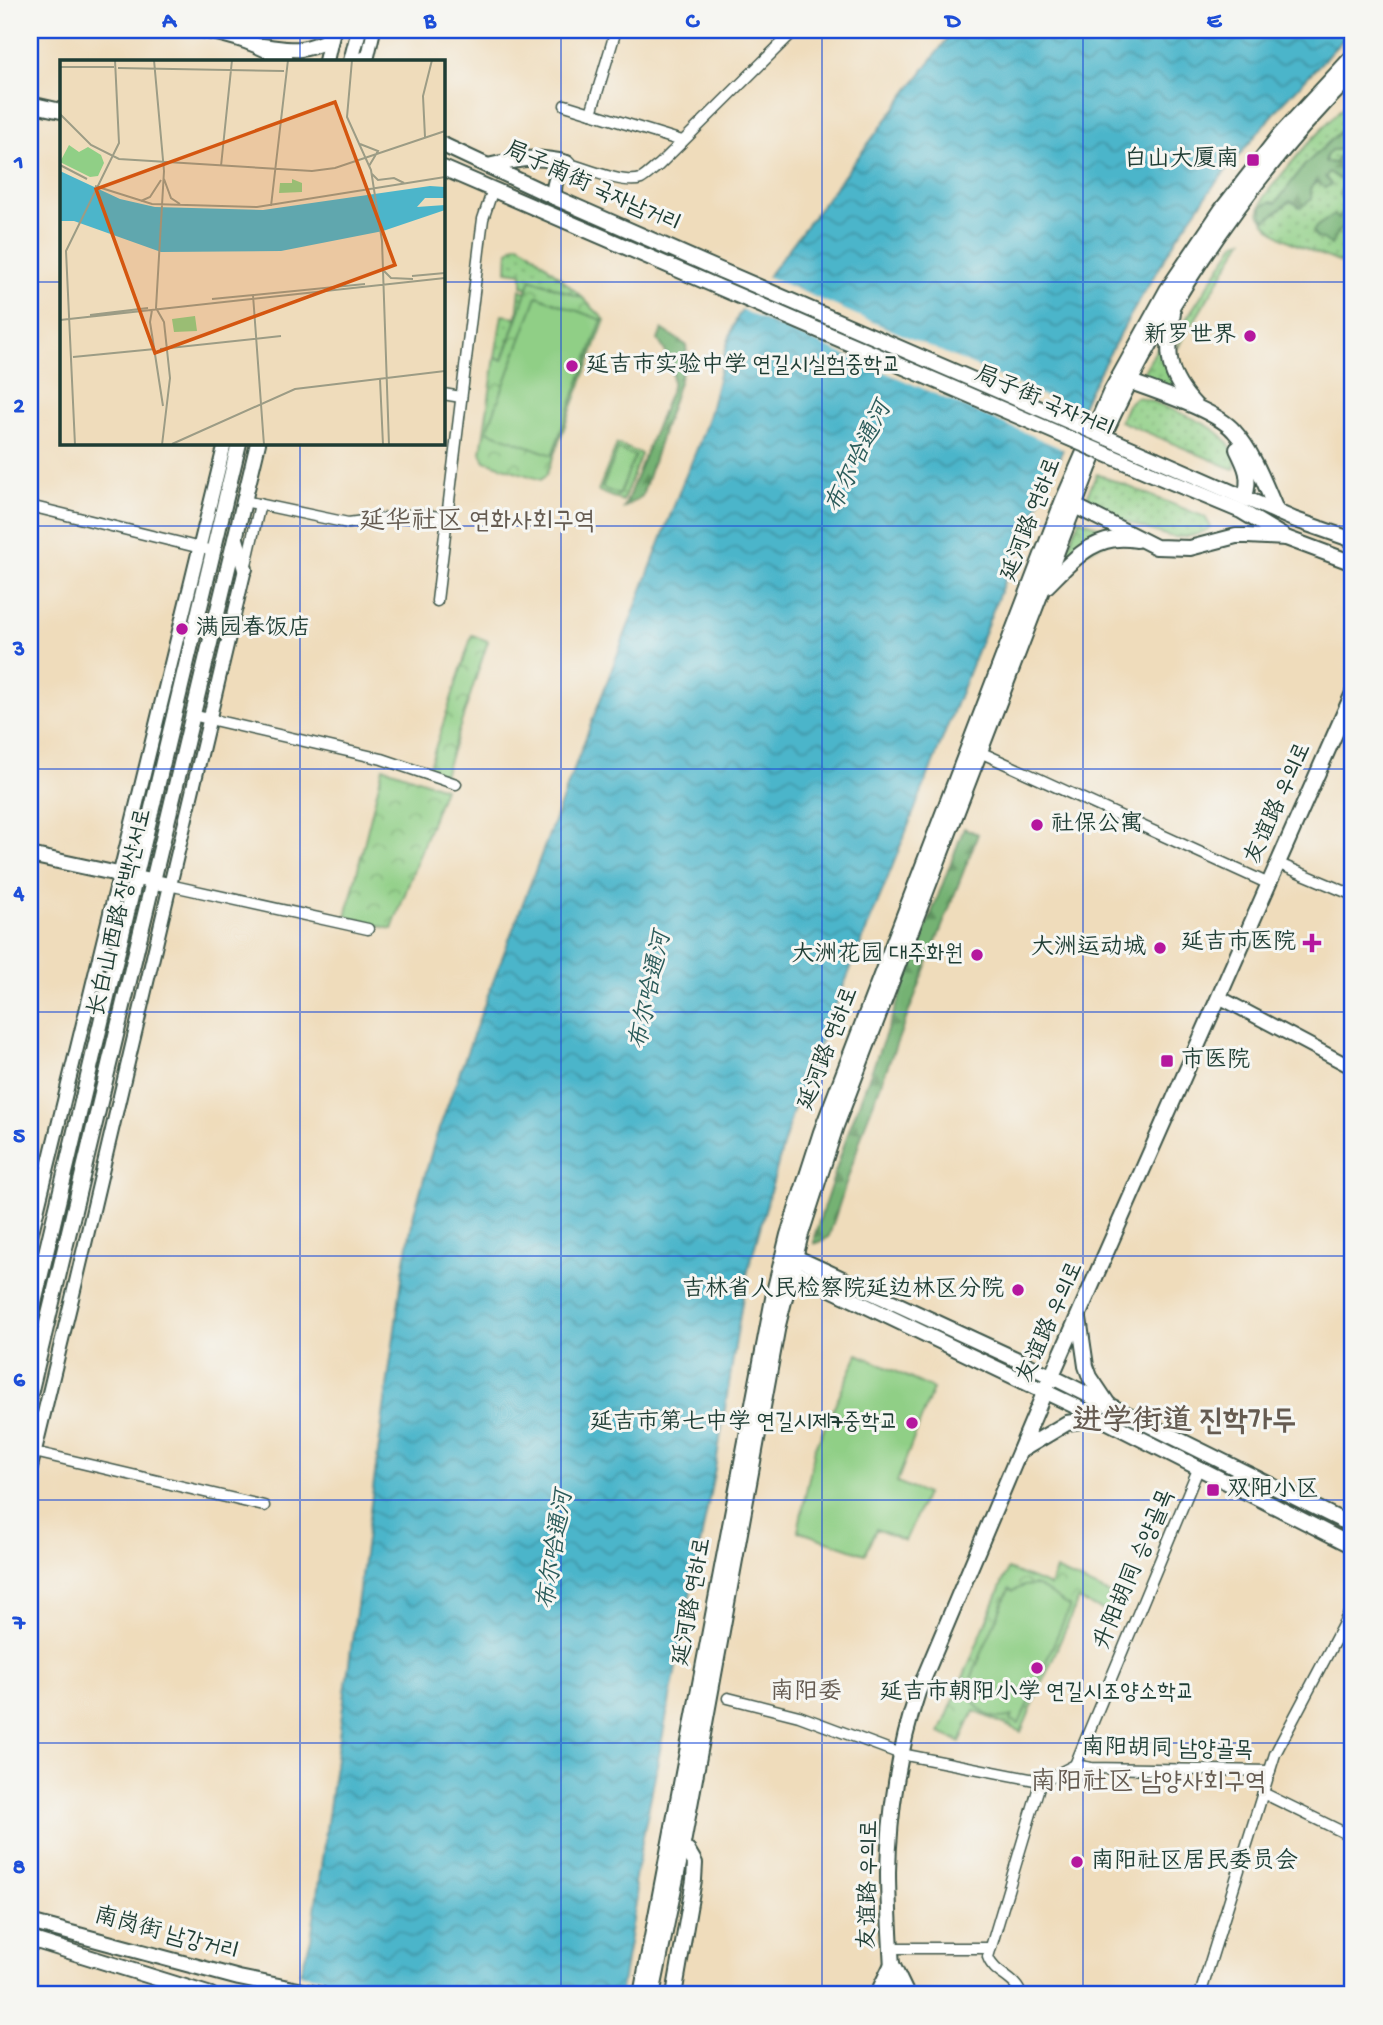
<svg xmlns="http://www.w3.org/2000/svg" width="1383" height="2025" font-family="'Gochi Hand','LXGW WenKai TC','Poor Story',sans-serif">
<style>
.grass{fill:url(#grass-dots);stroke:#58865d;stroke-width:2}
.forest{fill:url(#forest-firs);stroke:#4a7854;stroke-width:2}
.park{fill:url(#park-crowns);stroke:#58865d;stroke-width:2}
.pitch{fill:#90cf86;stroke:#58865d;stroke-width:2}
.water{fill:url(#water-waves);stroke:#36797f;stroke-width:2}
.pier{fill:#efdcbb}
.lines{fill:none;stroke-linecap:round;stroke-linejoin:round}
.stream{stroke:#4cb5ca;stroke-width:2.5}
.minor-casing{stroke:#3e5548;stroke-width:13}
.tertiary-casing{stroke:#3e5548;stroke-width:16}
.secondary-casing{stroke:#3e5548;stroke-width:18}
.primary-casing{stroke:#3e5548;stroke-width:18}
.minor{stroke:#fff;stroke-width:10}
.tertiary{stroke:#fff;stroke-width:12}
.secondary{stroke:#fff;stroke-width:14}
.primary{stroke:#fff;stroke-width:14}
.secondary-bridge-casing{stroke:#3e5548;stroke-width:18;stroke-linecap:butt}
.secondary-bridge{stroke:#fff;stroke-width:14}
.grid{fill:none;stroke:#1d4ed8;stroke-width:2;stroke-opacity:0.55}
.poi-dot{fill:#b5179e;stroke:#f6f6f2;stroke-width:2.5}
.labels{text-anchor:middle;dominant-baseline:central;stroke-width:6;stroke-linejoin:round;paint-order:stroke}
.poi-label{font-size:23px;fill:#1f3d34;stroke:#f6f6f2;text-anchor:end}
.street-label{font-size:23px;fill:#1f3d34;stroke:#f6f6f2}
.water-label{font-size:24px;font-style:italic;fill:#2a5b5a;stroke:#f6f6f2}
.neighbourhood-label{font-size:24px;fill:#655b51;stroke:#f6f6f2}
.quarter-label{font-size:26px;fill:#655b51;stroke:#f6f6f2}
.district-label{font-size:30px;font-weight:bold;fill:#655b51;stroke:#f6f6f2}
.inset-road{fill:none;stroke:#9c9c85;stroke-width:2}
.view{fill:#d45610;fill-opacity:0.15;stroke:#d45610;stroke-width:3.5}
.inset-edge{fill:none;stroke:#1f3d34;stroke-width:3.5}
.neatline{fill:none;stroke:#1d4ed8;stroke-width:2.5}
.grid-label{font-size:23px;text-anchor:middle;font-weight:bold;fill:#1d4ed8}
</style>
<defs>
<pattern id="grass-dots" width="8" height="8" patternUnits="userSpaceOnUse" patternTransform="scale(1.75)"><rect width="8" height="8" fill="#90cf86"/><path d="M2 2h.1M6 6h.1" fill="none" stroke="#75a96e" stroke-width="1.8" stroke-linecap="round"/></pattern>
<pattern id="forest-firs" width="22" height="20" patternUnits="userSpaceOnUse" patternTransform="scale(1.75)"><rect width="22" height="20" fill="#74b273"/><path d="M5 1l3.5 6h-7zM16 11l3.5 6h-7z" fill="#5f925f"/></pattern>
<pattern id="park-crowns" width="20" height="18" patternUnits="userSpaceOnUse" patternTransform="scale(1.75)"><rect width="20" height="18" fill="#90cf86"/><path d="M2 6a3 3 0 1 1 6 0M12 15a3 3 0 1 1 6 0" fill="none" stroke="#75a96e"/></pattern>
<pattern id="water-waves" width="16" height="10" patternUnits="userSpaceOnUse" patternTransform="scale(1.75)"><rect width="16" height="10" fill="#4cb5ca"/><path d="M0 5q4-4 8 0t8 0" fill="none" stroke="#3f94a5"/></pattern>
</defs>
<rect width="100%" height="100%" fill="#f6f6f2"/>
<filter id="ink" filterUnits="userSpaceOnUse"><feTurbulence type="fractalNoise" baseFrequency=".0143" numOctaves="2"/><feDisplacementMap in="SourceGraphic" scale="14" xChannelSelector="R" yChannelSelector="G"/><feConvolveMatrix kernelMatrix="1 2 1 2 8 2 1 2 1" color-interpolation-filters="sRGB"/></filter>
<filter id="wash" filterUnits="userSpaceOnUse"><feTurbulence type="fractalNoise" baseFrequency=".00686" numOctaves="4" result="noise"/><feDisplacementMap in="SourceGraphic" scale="28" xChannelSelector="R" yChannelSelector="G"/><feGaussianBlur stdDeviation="1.57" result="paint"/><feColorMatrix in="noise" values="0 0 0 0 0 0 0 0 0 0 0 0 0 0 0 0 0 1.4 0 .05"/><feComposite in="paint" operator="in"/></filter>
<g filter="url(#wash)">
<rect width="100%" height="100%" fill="#efdcbb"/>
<g class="grass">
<path d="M 1353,96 L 1353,119 L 1304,166 L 1276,203 L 1270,202 L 1262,206 L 1262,214 L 1265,221 C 1284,205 1305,191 1325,177 C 1331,172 1334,164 1338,158 L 1335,163 L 1325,162 L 1326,156 L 1331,150 L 1353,149 L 1353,176 L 1342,188 L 1345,204 L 1339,220 L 1333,215 L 1325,221 L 1338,232 L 1353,217 L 1353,235 L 1341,263 C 1316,252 1269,239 1259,213 L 1264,197 L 1269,190 L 1304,148 Z"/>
<path d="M 1243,240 L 1178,348 L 1183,324 L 1236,242 Z"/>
<path d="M 519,244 L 528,249 L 583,298 L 531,279 L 528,288 L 522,286 L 522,273 L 507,271 C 508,259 505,247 519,244 Z"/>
<path d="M 520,289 L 526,292 L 503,360 L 495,357 L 502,315 L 517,317 Z"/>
<path d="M 1164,336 L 1180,395 L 1139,380 Z"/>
<path d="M 1136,397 C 1147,398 1158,404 1168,408 C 1193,418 1239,433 1235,468 L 1233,469 L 1120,421 L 1127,405 Z"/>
<path d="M 1097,474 L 1205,517 L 1211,527 C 1203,534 1186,538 1175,537 C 1162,536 1092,510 1089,500 C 1086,492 1094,481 1097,474 Z"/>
</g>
<g class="forest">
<path d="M 1353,119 L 1353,149 L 1331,150 L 1326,156 L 1325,162 L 1335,163 L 1338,157 L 1350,168 L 1349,174 L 1339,179 L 1329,172 L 1325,177 L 1331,184 L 1325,188 L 1316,181 L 1310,189 L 1312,199 L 1301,207 L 1290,201 L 1265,221 L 1262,214 L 1262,206 L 1270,202 L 1276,203 L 1304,166 Z"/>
<path d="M 1353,176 L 1353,217 L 1338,232 L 1331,245 L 1323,239 L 1317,238 L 1313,232 L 1316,227 L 1333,215 L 1339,219 L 1345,204 L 1339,194 L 1342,188 Z"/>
<path d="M 662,329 L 686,345 L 687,357 L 642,496 L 624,508 L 672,387 C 674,367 669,356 658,340 Z"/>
<path d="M 964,828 L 978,834 L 866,1122 L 829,1236 L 826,1239 L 814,1244 L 814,1237 L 849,1130 Z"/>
</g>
<g class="park">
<path d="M 531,279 L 583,298 L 605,320 L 546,476 L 541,480 L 485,461 L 481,453 L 495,357 L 503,360 Z"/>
<path d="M 617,444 L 641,454 L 623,501 L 598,491 Z"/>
<path d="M 1079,519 L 1122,536 L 1063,562 Z"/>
<path d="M 472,635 L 488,641 L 444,775 L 428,770 Z"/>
<path d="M 383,767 L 444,788 L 392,929 L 346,917 Z"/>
<path d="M 1008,1569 L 1050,1586 L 1056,1570 L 1119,1598 L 1112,1614 L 1078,1600 L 1021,1732 L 974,1711 L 960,1742 L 940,1733 Z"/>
</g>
<g class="pitch">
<path d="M 537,296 L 602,320 L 552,455 L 487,431 Z"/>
<path d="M 618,449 L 635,456 L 619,495 L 602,488 Z"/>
<path d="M 858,1354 L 933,1389 L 897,1482 L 926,1494 L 905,1541 L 876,1529 L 865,1554 L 798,1531 L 815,1448 Z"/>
<path d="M 1034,1585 C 1049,1589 1056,1600 1070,1606 L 1019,1724 L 1010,1720 L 1012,1716 C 991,1723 973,1710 970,1689 L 967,1688 L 1009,1589 L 1013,1591 L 1024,1586 Z"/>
</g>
<path class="water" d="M 954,30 L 1352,30 L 1282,104 L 1214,185 L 1178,236 L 1130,316 L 1088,393 L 1006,577 L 891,870 L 794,1107 L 746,1278 L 717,1458 L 634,1883 L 637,1897 L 620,1995 L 296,1995 L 298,1979 L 311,1939 L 403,1271 L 414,1213 L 435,1140 L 483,1008 L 683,482 C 692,462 700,442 707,421 C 718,385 722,351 738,316 Z"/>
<g class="pier">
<path d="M 764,275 L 1083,413 L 1065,450 L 739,309 Z"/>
<path d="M 297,1973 L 424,1995 L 293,1995 Z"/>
</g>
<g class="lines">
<path class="stream" d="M 708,355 L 722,365"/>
</g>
</g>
<g filter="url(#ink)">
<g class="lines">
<g class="minor-casing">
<g id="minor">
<path d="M 565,105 L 682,141"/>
<path d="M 591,113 L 616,30"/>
<path d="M 567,163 C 584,168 624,185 641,179 C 647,176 653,169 659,165 L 795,30"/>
<path d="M 443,394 L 461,397"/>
<path d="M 244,501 L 348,523 L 418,514 L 446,518"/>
<path d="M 30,506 L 213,551"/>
<path d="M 246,565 L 260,504"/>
<path d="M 437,601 L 481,234 L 483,219 L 493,189"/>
<path d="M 192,715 L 382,759 L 456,784"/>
<path d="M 980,752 L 1269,884"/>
<path d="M 1277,863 L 1353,895"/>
<path d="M 169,885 L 368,929"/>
<path d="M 30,1451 L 264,1506"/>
<path d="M 728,1698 L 799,1716 L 901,1754 L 1035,1780 L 1044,1781 L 1075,1765 L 1091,1768 L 1270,1771"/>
<path d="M 1075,1765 L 1199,1467"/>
<path d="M 1263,1793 L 1353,1837"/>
<path d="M 891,1948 L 991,1948"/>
<path d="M 1021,1995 C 1016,1977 994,1975 988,1957 L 1041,1780"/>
<path d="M 1200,1995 L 1275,1754 L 1353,1606"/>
</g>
</g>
<g class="tertiary-casing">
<g id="tertiary">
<path d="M 357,61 L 368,56 L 374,30"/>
<path d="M 1219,997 L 1353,1068"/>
<path d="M 30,1240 L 225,443"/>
<path d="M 30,1471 L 75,1286 L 245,569"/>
</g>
</g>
<g class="secondary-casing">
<g id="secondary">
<path d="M 203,30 C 236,37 258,43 286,61"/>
<path d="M 30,104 L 61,111"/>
<path d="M 443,145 L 554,197 L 722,271"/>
<path d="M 488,166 C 520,159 535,155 567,163 C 557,173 553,183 554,197"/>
<path d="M 443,168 L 716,286"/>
<path d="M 1173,313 C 1166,354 1166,375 1196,406"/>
<path d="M 1123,379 C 1151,390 1215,409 1234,431 C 1254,453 1265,485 1277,512"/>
<path d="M 1237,449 C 1246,467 1251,477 1245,497"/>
<path d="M 1156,459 L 1293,519 L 1353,540"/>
<path d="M 1150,473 L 1241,511 L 1286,538 L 1353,563"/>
<path d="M 1069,503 L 1156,547 L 1190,548 L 1236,536 L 1247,536 L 1286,538"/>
<path d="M 1047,586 C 1073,560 1095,532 1136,540"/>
<path d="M 30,855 L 169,885"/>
<path d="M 786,1258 L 795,1257 L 1020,1361 L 1353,1526"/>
<path d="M 785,1263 L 791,1270 L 1100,1418 L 1353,1546"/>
<path d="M 1079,1318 L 1086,1366 L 1090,1377 L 1108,1404"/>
<path d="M 1020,1451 L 1067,1423 L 1100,1418"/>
<path d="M 641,1995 L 775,1288 L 788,1235 L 821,1132 L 1063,500 L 1110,393 L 1167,290 L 1222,209 L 1279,136 L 1353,56"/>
<path d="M 652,1995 L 682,1849 L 778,1325 L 801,1234 L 836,1126 L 1089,468 C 1151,325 1242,183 1353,74"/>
<path d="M 893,1995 C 892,1954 888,1913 888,1872 C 889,1813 899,1748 918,1692 L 1045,1391 L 1353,693"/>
</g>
</g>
<g class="primary-casing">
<g id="primary">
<path d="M 262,46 C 295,50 300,53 331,39"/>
<path d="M 326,61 L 333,30"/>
<path d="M 351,61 L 359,30"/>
<path d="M 236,539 L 245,569"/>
<path d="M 30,1320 L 239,443"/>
<path d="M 30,1394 L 258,443"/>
<path d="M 669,1847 L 688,1851 L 695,1863 L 694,1880 L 674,1995"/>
<path d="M 30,1922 L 239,1978 L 323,1995"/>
<path d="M 30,1939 L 211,1995"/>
<path d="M 892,1964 L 907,1995"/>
<path d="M 877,1995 L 892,1964"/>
</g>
</g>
<use href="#minor" class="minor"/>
<use href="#tertiary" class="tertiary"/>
<use href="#secondary" class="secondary"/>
<use href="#primary" class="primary"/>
<g class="secondary-bridge-casing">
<g id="secondary-bridge">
<path d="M 722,271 L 1156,459"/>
<path d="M 716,286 L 1150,473"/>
</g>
</g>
<use href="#secondary-bridge" class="secondary-bridge"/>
</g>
</g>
<path class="grid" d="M 300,30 L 300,61M 561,30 L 561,1995M 822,30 L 822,1995M 1083,30 L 1083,1995M 30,282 L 61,282M 443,282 L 1353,282M 300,443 L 300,1995M 30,526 L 1353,526M 30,769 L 1353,769M 30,1012 L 1353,1012M 30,1256 L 1353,1256M 30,1500 L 1353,1500M 30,1743 L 1353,1743"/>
<g class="poi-dot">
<rect x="1246" y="153" width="14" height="14" rx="3.5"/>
<circle cx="1250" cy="336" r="7"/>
<circle cx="572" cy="366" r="7"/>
<circle cx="182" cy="629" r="7"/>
<circle cx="1037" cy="825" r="7"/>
<path d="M1308.5 932.5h7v7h7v7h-7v7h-7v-7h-7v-7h7z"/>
<circle cx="1160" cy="948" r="7"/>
<circle cx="977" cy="955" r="7"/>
<rect x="1160" y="1054" width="14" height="14" rx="3.5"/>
<circle cx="1018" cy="1290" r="7"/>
<circle cx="912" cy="1423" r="7"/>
<rect x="1206" y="1483" width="14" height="14" rx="3.5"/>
<circle cx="1037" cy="1668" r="7"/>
<circle cx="1077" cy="1862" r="7"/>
</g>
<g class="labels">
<g class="poi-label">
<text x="1239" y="160">白山大厦南</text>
<text x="1236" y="336">新罗世界</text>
<text x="586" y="366" text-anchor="start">延吉市实验中学 연길시실험중학교</text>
<text x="196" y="629" text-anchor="start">满园春饭店</text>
<text x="1051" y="825" text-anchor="start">社保公寓</text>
<text x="1296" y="943">延吉市医院</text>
<text x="1146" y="948">大洲运动城</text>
<text x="963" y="955">大洲花园 대주화원</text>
<text x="1181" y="1061" text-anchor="start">市医院</text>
<text x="1004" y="1290">吉林省人民检察院延边林区分院</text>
<text x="898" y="1423">延吉市第七中学 연길시제7중학교</text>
<text x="1227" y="1490" text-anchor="start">双阳小区</text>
<text x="1037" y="1693" text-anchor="middle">延吉市朝阳小学 연길시조양소학교</text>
<text x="1091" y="1862" text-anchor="start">南阳社区居民委员会</text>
</g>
<g class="street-label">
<text transform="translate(592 188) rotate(24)">局子南街 국자남거리</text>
<text transform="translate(1044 403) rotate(23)">局子街 국자거리</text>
<text transform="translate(1032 520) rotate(-69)">延河路 연하로</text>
<text transform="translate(1279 804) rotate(-66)">友谊路 우의로</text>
<text transform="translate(121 913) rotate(-77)">长白山西路 장백산서로</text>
<text transform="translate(829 1049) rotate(-69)">延河路 연하로</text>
<text transform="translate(1051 1323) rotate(-66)">友谊路 우의로</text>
<text transform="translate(1135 1570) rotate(-67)">升阳胡同 승양골목</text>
<text transform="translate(693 1602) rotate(-80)">延河路 연하로</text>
<text transform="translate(1167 1750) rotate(1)">南阳胡同 남양골목</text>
<text transform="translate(870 1885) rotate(-89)">友谊路 우의로</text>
<text transform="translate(166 1935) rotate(15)">南岗街 남강거리</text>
</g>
<g class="water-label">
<text transform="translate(860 458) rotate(-64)">布尔哈通河</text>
<text transform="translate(652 991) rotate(-78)">布尔哈通河</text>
<text transform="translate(557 1550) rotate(-81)">布尔哈通河</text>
</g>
<g class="neighbourhood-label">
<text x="806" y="1693">南阳委</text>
</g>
<g class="quarter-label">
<text x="477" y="523">延华社区 연화사회구역</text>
<text x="1148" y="1784">南阳社区 남양사회구역</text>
</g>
<g class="district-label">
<text x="1184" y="1423">进学街道 진학가두</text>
</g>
</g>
<g transform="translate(60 60)">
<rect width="385" height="385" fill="#efdcbb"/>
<path d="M 9,85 L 19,92 L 28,87 L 41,95 L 44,103 L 38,116 L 30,117 L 0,102 Z" fill="#90cf86"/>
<path d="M 232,119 L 242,123 L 242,132 L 219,133 L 220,123 L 232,123 ZM 135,256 L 137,271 L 114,272 L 112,259 Z" fill="#90cf86"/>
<path d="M 0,111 L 60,139 L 95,147 L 203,150 L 370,126 L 385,127 L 385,138 L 365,138 L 357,147 L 385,145 L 385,150 L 323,171 L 221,191 L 101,192 L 14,161 L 0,161 Z" fill="#4cb5ca"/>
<path class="inset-road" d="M 94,0 L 104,111 L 96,248 L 104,262 L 110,318 L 102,385M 292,0 L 287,57 L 311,110 L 322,181 L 329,385M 0,7 L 54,7M 58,8 L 224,11M 0,54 L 31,85 L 59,99 L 252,111 L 275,108 L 385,71M 365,77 L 363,36 L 372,0M 300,84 L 318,91 L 309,106M 0,105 L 27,119M 161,106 L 172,0M 312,114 L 318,120 L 334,118 L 344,123M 104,119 L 111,138 L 120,144M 35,126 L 92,144 L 197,147 L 385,117M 81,141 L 90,137 L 101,120M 211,146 L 228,0M 324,211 L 331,218 L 353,219M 352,216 L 385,213M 193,235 L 204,385M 152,239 L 305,224M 92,250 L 90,262 L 103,346M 30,255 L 88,248M 0,260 L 385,218M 100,289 L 221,276M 13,297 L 95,289M 320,319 L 323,385M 112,384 L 235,329 L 385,311M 15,385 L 6,191 L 59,83 L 55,0"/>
<path class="view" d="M 275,42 L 335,205 L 95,293 L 36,129 Z"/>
<rect width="385" height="385" class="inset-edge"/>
</g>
<rect width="1383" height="2025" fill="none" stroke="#f6f6f2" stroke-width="77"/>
<rect x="38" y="38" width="1306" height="1948" class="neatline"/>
<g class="grid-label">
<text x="169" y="27">A</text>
<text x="430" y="27">B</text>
<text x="692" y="27">C</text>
<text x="953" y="27">D</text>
<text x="1214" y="27">E</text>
<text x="19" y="168">1</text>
<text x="19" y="412">2</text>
<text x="19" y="655">3</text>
<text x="19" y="899">4</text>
<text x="19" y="1142">5</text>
<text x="19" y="1386">6</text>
<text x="19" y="1629">7</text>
<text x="19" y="1873">8</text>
</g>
</svg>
